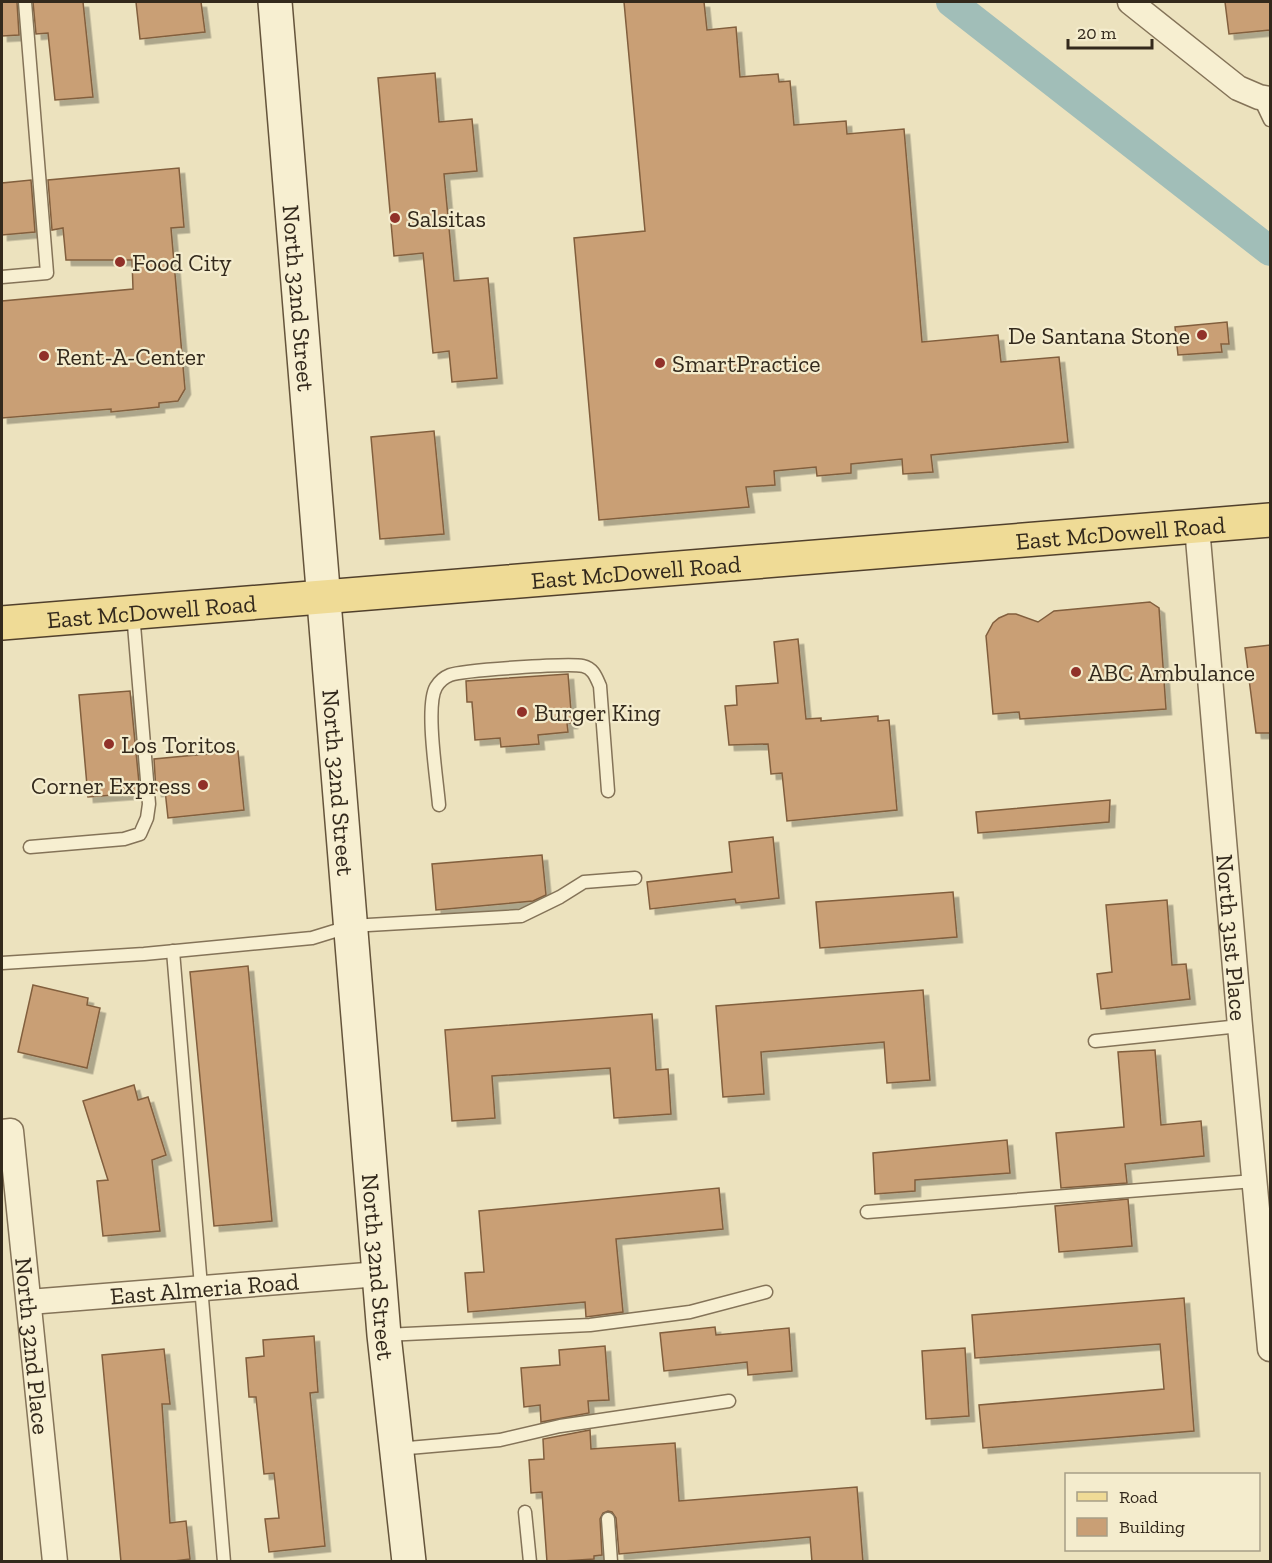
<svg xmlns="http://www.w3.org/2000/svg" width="1272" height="1563" font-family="'Zilla Slab',serif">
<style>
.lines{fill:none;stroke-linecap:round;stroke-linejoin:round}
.canal{stroke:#a1beb8;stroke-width:30}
.building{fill:#c99f75;stroke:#825f3e;stroke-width:1.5;filter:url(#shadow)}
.lane-casing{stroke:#847358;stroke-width:15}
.street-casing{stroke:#847358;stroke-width:27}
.secondary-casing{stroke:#65543b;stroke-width:36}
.primary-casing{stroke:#51402c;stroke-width:36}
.lane{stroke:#f7efd1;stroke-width:12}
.street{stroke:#f7efd1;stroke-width:24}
.secondary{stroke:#f7efd1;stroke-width:33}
.primary{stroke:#efdb96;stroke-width:33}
.poi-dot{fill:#913129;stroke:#f4eccd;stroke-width:2}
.labels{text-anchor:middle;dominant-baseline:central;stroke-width:4.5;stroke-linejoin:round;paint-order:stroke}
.poi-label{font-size:24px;fill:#33291c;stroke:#f4eccd;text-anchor:start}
.street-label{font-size:24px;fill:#33291c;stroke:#f4eccd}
</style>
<defs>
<filter id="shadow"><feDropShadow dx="5.5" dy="5.5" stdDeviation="0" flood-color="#0004"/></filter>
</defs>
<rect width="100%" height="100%" fill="#ece2be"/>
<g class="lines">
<path class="canal" d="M 951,2 L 1270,251"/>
</g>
<g class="building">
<path d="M 2,2 L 17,2 L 19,35 L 2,36 Z"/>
<path d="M 33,2 L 83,2 L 93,97 L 55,100 L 48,33 L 36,34 Z"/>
<path d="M 136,2 L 201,2 L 205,32 L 140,39 Z"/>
<path d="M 624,2 L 704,2 L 707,30 L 736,27 L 740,77 L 778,74 L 779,82 L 790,81 L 794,125 L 846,121 L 847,134 L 904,129 L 922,342 L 998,335 L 1001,362 L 1059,357 L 1068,442 L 931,455 L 933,472 L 903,474 L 902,459 L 851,464 L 851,473 L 817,476 L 816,467 L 774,471 L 775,485 L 746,487 L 749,507 L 599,520 L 574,238 L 645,231 Z"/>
<path d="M 1225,2 L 1270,2 L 1270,30 L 1229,34 Z"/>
<path d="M 435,73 L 439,122 L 472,119 L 477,171 L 444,174 L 454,281 L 488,278 L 497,378 L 452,382 L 449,351 L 433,353 L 423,253 L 394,256 L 378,78 Z"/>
<path d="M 179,168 L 184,227 L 171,228 L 185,389 L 178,401 L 159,403 L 159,407 L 111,412 L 111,409 L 2,418 L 2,301 L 133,289 L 132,260 L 66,260 L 63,228 L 52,230 L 48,180 Z"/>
<path d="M 31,180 L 35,232 L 2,235 L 2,183 Z"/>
<path d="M 1227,322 L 1229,344 L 1221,344 L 1222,352 L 1178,355 L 1175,327 Z"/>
<path d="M 434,431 L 444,534 L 380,539 L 371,437 Z"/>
<path d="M 1150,602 L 1159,608 L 1166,709 L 1020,719 L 1019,712 L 993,714 L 986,636 L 993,623 L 999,618 L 1008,614 L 1016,614 L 1038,622 L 1054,611 Z"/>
<path d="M 798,639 L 806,719 L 821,718 L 821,721 L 878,716 L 878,721 L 889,720 L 897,810 L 787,821 L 782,773 L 771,774 L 768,744 L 729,745 L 725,706 L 737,705 L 736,686 L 778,683 L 774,642 Z"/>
<path d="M 1270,645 L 1270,733 L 1256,733 L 1245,648 Z"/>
<path d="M 568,674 L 572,723 L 567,723 L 568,732 L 538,735 L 539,744 L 501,747 L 500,738 L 475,740 L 472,702 L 467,702 L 466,681 Z"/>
<path d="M 130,691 L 140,793 L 88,797 L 79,695 Z"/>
<path d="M 238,751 L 244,810 L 168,818 L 165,790 L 156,791 L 154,759 Z"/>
<path d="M 1110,800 L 1109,822 L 978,833 L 976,812 Z"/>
<path d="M 773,837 L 779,898 L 736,903 L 735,899 L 650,909 L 647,882 L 732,872 L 729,842 Z"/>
<path d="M 542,855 L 546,895 L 533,901 L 436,910 L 432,864 Z"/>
<path d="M 953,892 L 957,937 L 820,948 L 816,902 Z"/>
<path d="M 1167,900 L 1172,965 L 1186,964 L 1190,999 L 1101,1009 L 1097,974 L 1112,972 L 1106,905 Z"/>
<path d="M 248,966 L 272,1221 L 214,1226 L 190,972 Z"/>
<path d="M 33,985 L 88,998 L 87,1005 L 100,1008 L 87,1068 L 18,1052 Z"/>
<path d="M 923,990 L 930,1080 L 887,1083 L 884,1042 L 761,1052 L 764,1094 L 723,1097 L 716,1006 Z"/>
<path d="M 652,1014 L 656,1070 L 668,1069 L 671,1114 L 614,1118 L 610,1068 L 492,1076 L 495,1118 L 452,1121 L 445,1030 Z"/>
<path d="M 1155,1050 L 1161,1125 L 1201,1121 L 1204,1156 L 1125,1164 L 1127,1183 L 1061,1188 L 1056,1133 L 1124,1127 L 1118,1052 Z"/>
<path d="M 134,1085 L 138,1100 L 148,1097 L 166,1155 L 152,1160 L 160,1231 L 103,1236 L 97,1181 L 108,1180 L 83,1101 Z"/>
<path d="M 1007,1140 L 1010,1173 L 915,1180 L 915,1191 L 875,1194 L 873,1153 Z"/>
<path d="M 719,1188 L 723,1229 L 616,1239 L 623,1312 L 586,1317 L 585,1302 L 468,1312 L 465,1273 L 484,1272 L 479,1211 Z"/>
<path d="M 1128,1199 L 1132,1246 L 1059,1252 L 1055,1206 Z"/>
<path d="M 1184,1298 L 1194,1431 L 983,1448 L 979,1405 L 1164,1389 L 1160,1344 L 975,1358 L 972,1315 Z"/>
<path d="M 715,1327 L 716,1335 L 789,1328 L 792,1371 L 748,1375 L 747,1362 L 664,1371 L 660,1333 Z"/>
<path d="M 314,1336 L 318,1392 L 310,1393 L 325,1546 L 269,1552 L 265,1519 L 279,1518 L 274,1473 L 264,1474 L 256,1397 L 249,1397 L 246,1358 L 264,1356 L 263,1340 Z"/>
<path d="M 605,1346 L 609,1400 L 588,1401 L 589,1413 L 541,1422 L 540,1405 L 524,1407 L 521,1368 L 560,1365 L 559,1350 Z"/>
<path d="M 965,1348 L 969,1416 L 926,1419 L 922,1351 Z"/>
<path d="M 164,1349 L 170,1404 L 162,1404 L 170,1523 L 186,1521 L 190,1559 L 166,1562 L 121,1562 L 102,1355 Z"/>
<path d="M 590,1430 L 591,1449 L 675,1443 L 679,1501 L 857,1487 L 863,1562 L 812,1562 L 810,1537 L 619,1554 L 616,1518 L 612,1512 L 608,1511 L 603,1513 L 600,1519 L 602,1555 L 594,1556 L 594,1559 L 547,1562 L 542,1492 L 531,1493 L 529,1460 L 544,1459 L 543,1439 Z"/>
</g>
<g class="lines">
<g class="lane-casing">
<g id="lane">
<path d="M 1259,97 L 1270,120"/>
<path d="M 2,277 L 47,273 L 25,2"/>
<path d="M 439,805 C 437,780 425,706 436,687 C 439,682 445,677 450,675 C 463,670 569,663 583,666 C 593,668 596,677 600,686 L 608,791"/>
<path d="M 30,847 L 124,839 L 140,834 L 147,818 L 149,804 L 133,613"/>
<path d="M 173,951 L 224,1562"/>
<path d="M 2,963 L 144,954 L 312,938 L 351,926 L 521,916 L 560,897 L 584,882 L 635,878"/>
<path d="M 1095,1041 L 1240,1026"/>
<path d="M 867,1212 L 1254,1181"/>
<path d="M 385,1335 L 590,1325 L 690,1312 L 766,1292"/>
<path d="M 397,1449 L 500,1440 L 560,1426 L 729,1401"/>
<path d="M 525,1512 L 530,1562"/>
<path d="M 608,1519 L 611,1562"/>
</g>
</g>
<g class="street-casing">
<g id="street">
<path d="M 1130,2 L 1238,88 L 1259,97 L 1270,99"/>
<path id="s1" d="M 1197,527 L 1240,1026 L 1270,1349"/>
<path id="s2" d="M 2,1132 L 11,1131 L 55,1562"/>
<path id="s3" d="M 29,1302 L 379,1274"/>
</g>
</g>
<g class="secondary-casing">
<g id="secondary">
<path id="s4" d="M 275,2 L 384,1335 L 409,1562"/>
</g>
</g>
<g class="primary-casing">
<g id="primary">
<path id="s5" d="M 2,623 L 1270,520"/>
</g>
</g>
<use href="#lane" class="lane"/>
<use href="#street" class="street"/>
<use href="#secondary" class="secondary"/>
<use href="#primary" class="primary"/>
</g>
<g class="poi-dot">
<circle cx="395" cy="218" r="6"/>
<circle cx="120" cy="262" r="6"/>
<circle cx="1202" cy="335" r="6"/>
<circle cx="44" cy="356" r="6"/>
<circle cx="660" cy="363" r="6"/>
<circle cx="1076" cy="672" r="6"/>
<circle cx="522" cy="712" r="6"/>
<circle cx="109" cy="744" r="6"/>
<circle cx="203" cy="785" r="6"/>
</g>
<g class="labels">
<g class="poi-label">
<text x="407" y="218">Salsitas</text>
<text x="132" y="262">Food City</text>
<text x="1190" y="335" text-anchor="end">De Santana Stone</text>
<text x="56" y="356">Rent-A-Center</text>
<text x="672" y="363">SmartPractice</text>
<text x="1088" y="672">ABC Ambulance</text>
<text x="534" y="712">Burger King</text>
<text x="121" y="744">Los Toritos</text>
<text x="191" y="785" text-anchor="end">Corner Express</text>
</g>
<g class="street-label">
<text stroke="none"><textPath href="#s4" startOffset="297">North 32nd Street</textPath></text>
<text stroke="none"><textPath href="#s5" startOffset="1122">East McDowell Road</textPath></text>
<text stroke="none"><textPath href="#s5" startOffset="636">East McDowell Road</textPath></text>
<text stroke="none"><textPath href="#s5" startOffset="150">East McDowell Road</textPath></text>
<text stroke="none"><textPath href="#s4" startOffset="783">North 32nd Street</textPath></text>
<text stroke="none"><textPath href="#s1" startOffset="412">North 31st Place</textPath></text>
<text stroke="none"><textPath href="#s4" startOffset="1269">North 32nd Street</textPath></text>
<text stroke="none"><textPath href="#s3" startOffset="176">East Almeria Road</textPath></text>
<text stroke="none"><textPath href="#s2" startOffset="225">North 32nd Place</textPath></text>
</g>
</g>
<rect width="1272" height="1563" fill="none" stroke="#33291c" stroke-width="6"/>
<rect x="1065" y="1473" width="195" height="78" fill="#f4eccd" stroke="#a79e86" stroke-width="1.5"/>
<rect x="1077" y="1492" width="30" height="9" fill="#efdb96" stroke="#a79e86" stroke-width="1.5"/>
<text x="1119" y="1503" font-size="18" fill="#33291c">Road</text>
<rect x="1077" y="1518" width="30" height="18" fill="#c99f75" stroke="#a79e86" stroke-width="1.5"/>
<text x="1119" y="1533" font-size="18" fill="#33291c">Building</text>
<path d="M1068 39v9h84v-9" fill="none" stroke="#33291c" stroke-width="3"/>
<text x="1077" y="39" font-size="18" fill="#33291c" stroke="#f4eccd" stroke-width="4.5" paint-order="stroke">20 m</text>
</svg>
